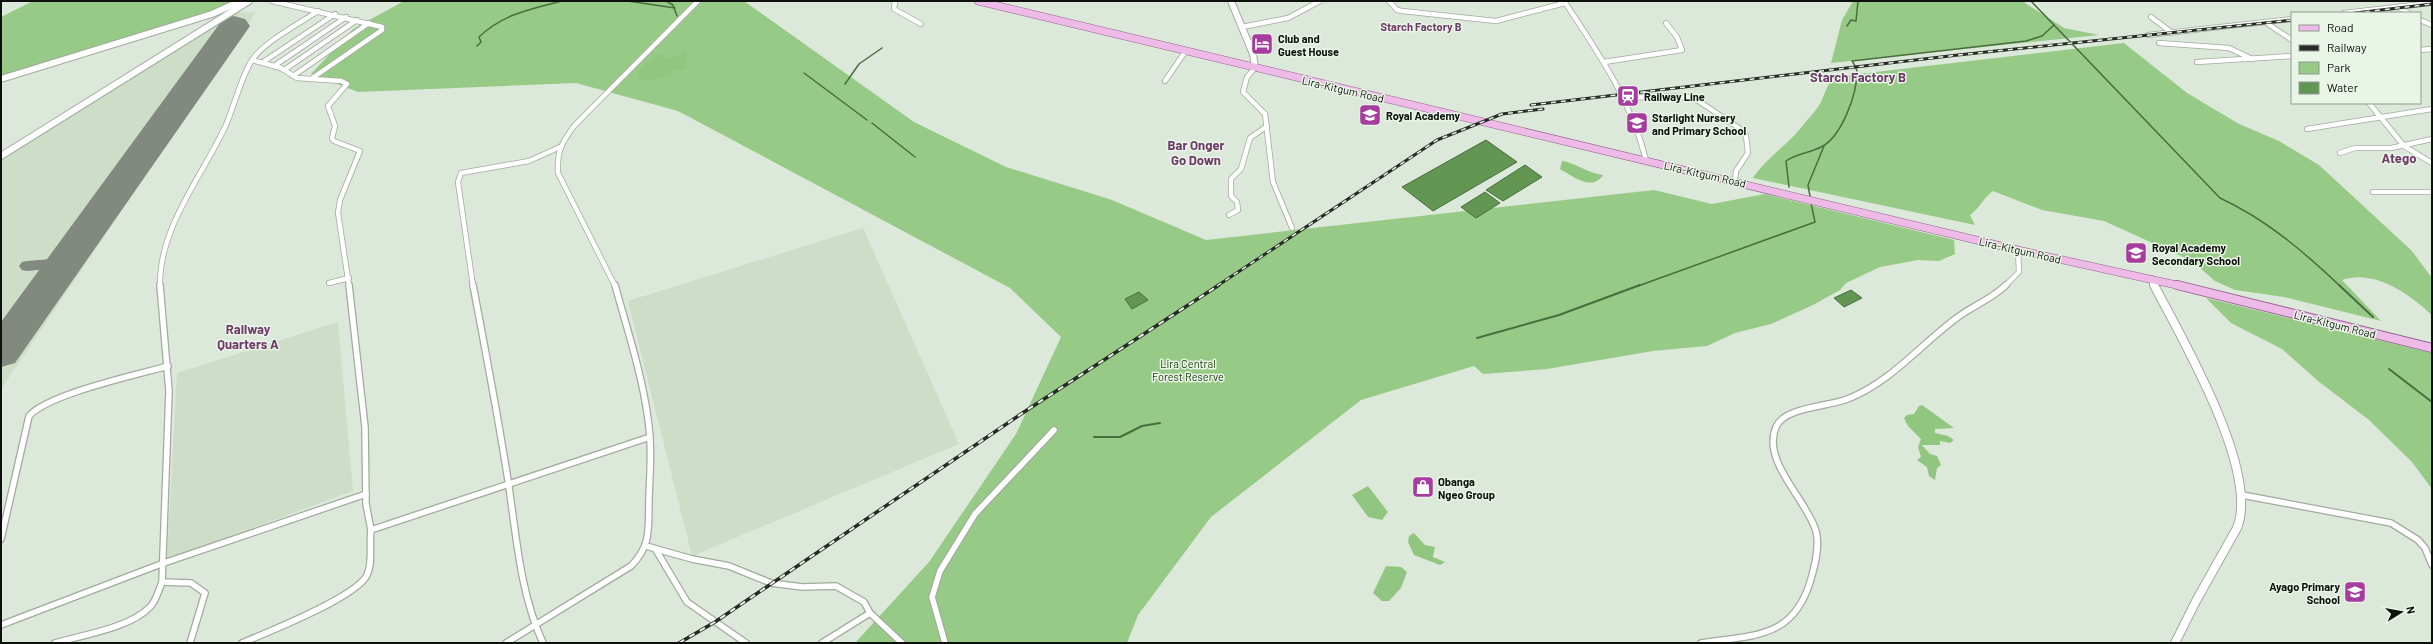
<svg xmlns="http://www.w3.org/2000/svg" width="2433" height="644" font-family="Barlow,sans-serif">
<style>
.built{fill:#cdddc8}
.green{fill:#97ca87}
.forest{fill:#91c680}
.water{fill:#639653;stroke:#496e3e}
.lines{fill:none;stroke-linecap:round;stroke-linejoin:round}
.stream-far1{stroke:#496e3e;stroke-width:1.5}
.stream{stroke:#496e3e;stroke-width:2}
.taxiway{fill:#828a80;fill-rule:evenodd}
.runway{fill:#828a80;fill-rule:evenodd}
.street-far1-casing{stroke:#a1ab9e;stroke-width:6}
.street-casing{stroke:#a1ab9e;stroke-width:8}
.secondary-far1-casing{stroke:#a1ab9e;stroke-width:8}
.secondary-casing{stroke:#a1ab9e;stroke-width:10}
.primary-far1-casing{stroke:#976291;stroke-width:8}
.primary-casing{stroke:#976291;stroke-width:10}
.street-far1{stroke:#fff;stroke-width:4.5}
.street{stroke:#fff;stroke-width:5.5}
.secondary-far1{stroke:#fff;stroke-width:6}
.secondary{stroke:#fff;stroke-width:8}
.primary-far1{stroke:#eebbe8;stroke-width:7}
.primary{stroke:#eebbe8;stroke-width:8}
.rail-far1-casing{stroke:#272b26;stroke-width:3}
.rail-casing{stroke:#272b26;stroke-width:3.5}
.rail-far1{stroke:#e9f5e6;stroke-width:1.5;stroke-dasharray:5;stroke-linecap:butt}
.rail{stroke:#e9f5e6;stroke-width:2;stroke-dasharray:6;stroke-linecap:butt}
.labels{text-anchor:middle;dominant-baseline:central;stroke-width:3;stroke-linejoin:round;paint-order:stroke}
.far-quarter-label{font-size:11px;font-weight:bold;fill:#6f3a69;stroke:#e9f5e6}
.poi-label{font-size:11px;font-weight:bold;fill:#0d100c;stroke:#e9f5e6;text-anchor:start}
.street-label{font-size:11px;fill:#0d100c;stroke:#e9f5e6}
.park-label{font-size:11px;fill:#183a0a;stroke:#e9f5e6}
.quarter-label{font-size:13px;font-weight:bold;fill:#6f3a69;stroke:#e9f5e6}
</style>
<rect width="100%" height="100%" fill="#dce8d9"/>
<g class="built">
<path d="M 256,12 L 1,389 L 1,158 L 231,13 Z"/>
<path d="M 863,228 L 959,444 L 692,556 L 628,301 Z"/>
<path d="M 338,322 L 353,491 L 167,559 L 177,373 Z"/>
</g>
<g class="green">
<path d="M 33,1 L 238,1 L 224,9 L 1,76 L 1,17 Z"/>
<path d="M 404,1 L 744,1 L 914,122 L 1006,167 L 1112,200 L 1206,240 L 1654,190 L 1712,204 L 1765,194 L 1954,240 L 1955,254 L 1939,261 L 1918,260 L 1880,267 L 1846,283 L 1840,290 L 1813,305 L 1771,324 L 1735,333 L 1707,346 L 1653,351 L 1547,369 L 1483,374 L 1474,366 L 1361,400 L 1211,517 L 1138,615 L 1127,643 L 855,643 L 929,562 L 1016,434 L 1061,337 L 1010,288 L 678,111 L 576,83 L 358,92 L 311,74 L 353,29 Z"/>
<path d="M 1853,1 L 2022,1 L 2064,28 L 2099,35 L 1831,63 L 1842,20 Z"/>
<path d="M 2124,43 L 2187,93 L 2239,124 L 2279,141 L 2319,165 L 2412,251 L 2432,278 L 2432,315 C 2409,294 2375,269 2342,280 L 2381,321 L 2284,297 L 2235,290 L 2215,281 L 2192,261 L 2104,221 L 2042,210 L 1993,191 C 1983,198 1980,208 1970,215 L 1975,225 L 1753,178 C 1766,158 1785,147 1800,129 C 1806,121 1816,111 1821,102 C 1825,93 1827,86 1833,77 Z"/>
<path d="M 2206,298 L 2432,353 L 2432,489 L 2412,462 L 2369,420 L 2318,381 L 2282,349 L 2231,323 Z"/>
</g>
<g class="forest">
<path d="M 686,51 L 687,69 L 673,71 L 669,77 L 641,81 L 637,72 L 659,53 L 668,59 Z"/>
<path d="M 1562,161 C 1576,163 1587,173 1603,175 C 1592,192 1572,176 1560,169 Z"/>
<path d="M 1922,405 L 1954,428 L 1935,429 L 1935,433 L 1948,436 L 1954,440 L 1950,443 L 1940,441 L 1940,445 L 1922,445 L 1930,454 L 1937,456 L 1941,465 L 1937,468 L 1935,480 L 1929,476 L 1927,467 L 1917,460 L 1921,457 L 1918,447 L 1921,439 L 1908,426 L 1904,418 L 1907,415 L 1914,414 L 1919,406 Z"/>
<path d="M 1368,486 L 1388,512 L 1382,520 L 1368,517 L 1352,495 Z"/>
<path d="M 1414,533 L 1425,545 L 1435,547 L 1433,557 L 1445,562 L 1440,565 L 1414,555 L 1408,542 L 1409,536 Z"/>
<path d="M 1386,566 L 1401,567 L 1407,572 L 1401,588 L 1389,601 L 1382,601 L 1373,593 Z"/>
</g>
<g class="water">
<path d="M 1486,140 L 1517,162 L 1433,211 L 1402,187 Z"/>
<path d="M 1525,165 L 1542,177 L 1503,201 L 1486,190 Z"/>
<path d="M 1485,192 L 1500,203 L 1476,218 L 1461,207 Z"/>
<path d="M 1851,290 L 1862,298 L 1844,307 L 1834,298 Z"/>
<path d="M 1139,292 L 1148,300 L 1132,309 L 1125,299 Z"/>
</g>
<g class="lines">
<g class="stream-far1">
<path d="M 602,1 L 616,1"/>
<path d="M 628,1 L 675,8"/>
<path d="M 666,1 L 673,5 L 677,16"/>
<path d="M 2031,1 L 2220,198 C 2267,220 2303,251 2340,286"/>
<path d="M 1847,26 L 1851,20 L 1856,21 L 1858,1"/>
<path d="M 477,46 L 481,42 L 479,37 C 503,14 531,9 562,1"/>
<path d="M 804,73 L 867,120"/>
<path d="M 845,84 L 859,64 L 882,48"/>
<path d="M 872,123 L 915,157"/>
<path d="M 1789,187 L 1786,161 C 1797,153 1811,153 1823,146 C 1842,135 1857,94 1857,72 C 1857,69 1854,64 1852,61 L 2026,41 L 2042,36 L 2054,25"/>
<path d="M 1810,196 L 1808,185 L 1824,146"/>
<path d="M 1638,286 L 1815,222 L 1811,203"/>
</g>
<g class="stream">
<path d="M 2339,285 L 2373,317"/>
<path d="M 1477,338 L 1559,315 L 1640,285"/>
<path d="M 2389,369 L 2432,402"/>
<path d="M 1094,437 L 1120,437 L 1142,426 L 1160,423"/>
</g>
<path class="taxiway" d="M 64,258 L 69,259 L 72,263 L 69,267 L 27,271 L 22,270 L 19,266 L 22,262 L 27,261 Z"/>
<path class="runway" d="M 234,16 L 245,19 L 250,26 L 15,363 L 1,367 L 1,322 L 223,19 Z"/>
<g class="street-far1-casing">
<g id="street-far1">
<path d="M 272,1 L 382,27 L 382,30 L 311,79"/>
<path d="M 895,1 L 894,9 L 921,24"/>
<path d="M 1389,1 L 1397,10 L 1402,11 L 1496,21 L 1565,3"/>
<path d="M 1564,1 C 1598,52 1631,100 1646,160"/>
<path d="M 2398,7 L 2408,13"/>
<path d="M 2344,13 L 2432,3"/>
<path d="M 2151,17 L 2171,32"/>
<path d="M 2420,20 L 2432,25"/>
<path d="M 2265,22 L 2292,40"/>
<path d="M 1242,27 L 1288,18 L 1320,1"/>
<path d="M 2148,35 L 2292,19"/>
<path d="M 2159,43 L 2229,48 L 2252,59"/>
<path d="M 2420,50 L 2432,49"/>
<path d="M 252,60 L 281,68 L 297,78 L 341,81 L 347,84 L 328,106 L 335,126 L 332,138 L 334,141 L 360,151 L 340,200 L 338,213 L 349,286"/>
<path d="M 263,62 L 335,14"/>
<path d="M 1604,62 L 1682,50 L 1677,37 L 1666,23"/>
<path d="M 2197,62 L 2292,56"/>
<path d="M 274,66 L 346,17"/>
<path d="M 1255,68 L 1247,77 L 1243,92 L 1265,114 L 1273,182 L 1292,228"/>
<path d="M 284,70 L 357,20"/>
<path d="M 293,76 L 369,23"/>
<path d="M 1165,81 L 1185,52"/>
<path d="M 1625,98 L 1675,96 L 1694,98 L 1739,128 L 1746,136 L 1748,153 L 1736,171 L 1735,181"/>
<path d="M 2369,103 L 2404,146 L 2432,163"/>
<path d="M 2307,129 L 2432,109"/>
<path d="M 2340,153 L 2355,148 L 2391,148 L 2432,139"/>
<path d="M 2373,192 L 2432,192"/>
<path d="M 1229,215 L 1238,210 L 1237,202 L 1231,196 L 1231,179 L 1241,169 L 1250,138 L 1267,126"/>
<path d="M 329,283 L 349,278"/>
<path d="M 160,286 C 159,227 202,177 226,125 C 234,106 242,75 252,60 C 265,41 299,24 318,11"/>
<path d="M 473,286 L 458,182 L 461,173 L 529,161 L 560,147"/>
<path d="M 615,286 L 558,173 C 557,151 561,144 574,126 L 698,1"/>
<path d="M 2005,286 L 2019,272 L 2018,250"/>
</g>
</g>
<g class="street-casing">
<g id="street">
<path d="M 160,285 L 169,391 L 162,582 L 191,583 L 205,593 L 190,643"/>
<path d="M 349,285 L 365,427 L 366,504 L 371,530 L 650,437"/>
<path d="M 473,285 C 485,348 497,411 507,474 C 516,530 519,591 543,643"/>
<path d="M 2242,495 L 2391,523 L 2418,540 L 2425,548 L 2432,565"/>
<path d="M 1,539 L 29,416 C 48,394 136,375 168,366"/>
<path d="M 646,546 L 692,559 L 729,566 L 771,583 L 802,587 L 836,586 L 864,602 L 870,613 L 822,643"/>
<path d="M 656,550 L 687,602 L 746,643"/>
<path d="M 870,613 L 902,643"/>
<path d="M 1,625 L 161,564 L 366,494"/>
<path d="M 55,643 C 82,635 130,628 150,607 C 156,601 159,590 162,582"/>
<path d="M 242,643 C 266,633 357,597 367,575 C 373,563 369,544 371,530"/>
<path d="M 506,643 L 631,566 C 652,545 648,527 649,498 C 650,472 652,445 648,419 C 642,374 627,329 615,285"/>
<path d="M 945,643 L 932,597 L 940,571 L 975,514 L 1054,430"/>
<path d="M 1701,643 C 1754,635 1794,639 1811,579 C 1815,565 1820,546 1816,531 C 1807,500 1761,461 1776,427 C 1785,406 1831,407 1850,398 C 1892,381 1922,343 1958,317 C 1974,305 1992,299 2006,285"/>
</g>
</g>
<g class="secondary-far1-casing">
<g id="secondary-far1">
<path d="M 1231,1 L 1253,54 L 1255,68"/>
<path d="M 1,79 L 212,14 L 232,5 L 242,5"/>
<path d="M 1,156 L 249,1"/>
<path d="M 2151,279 L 2155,286"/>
</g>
</g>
<g class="secondary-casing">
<path id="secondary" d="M 2154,285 C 2182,339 2260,471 2237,528 L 2196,601 L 2175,643"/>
</g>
<g class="primary-far1-casing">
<path id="primary-far1" d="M 978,1 L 2018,250 L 2181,286"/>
</g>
<g class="primary-casing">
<path id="primary" d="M 2177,285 L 2432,348"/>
</g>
<use href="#street-far1" class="street-far1"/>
<use href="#street" class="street"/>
<use href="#secondary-far1" class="secondary-far1"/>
<use href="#secondary" class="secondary"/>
<use href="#primary-far1" class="primary-far1"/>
<use href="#primary" class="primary"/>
<g class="rail-far1-casing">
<g id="rail-far1">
<path d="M 2355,13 L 2432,4"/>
<path d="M 1531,105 L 1958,55 L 2292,20"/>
<path d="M 1217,286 L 1437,140 L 1502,114 L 1543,109"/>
</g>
</g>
<g class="rail-casing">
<path id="rail" d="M 679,643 L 715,622 L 1021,414 L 1219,285"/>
</g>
<use href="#rail-far1" class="rail-far1"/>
<use href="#rail" class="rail"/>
</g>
<defs>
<g id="hotel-square" transform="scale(1.15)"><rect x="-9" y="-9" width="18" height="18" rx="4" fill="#a63c9d" stroke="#e9f5e6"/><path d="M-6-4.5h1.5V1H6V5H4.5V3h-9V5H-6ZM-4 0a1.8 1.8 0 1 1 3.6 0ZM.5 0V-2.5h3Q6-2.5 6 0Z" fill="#fff"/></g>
<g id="station-square" transform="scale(1.15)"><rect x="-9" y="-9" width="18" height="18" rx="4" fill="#a63c9d" stroke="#e9f5e6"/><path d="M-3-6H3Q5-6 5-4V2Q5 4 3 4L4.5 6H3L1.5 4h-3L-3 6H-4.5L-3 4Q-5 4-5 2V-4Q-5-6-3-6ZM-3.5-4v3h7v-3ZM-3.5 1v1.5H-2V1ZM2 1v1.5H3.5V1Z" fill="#fff"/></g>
<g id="school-square" transform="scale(1.15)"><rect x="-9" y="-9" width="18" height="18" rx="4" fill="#a63c9d" stroke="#e9f5e6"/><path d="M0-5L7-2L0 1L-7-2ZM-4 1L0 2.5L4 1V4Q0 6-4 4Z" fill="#fff"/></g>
<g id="shop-square" transform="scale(1.15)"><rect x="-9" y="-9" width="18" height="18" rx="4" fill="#a63c9d" stroke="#e9f5e6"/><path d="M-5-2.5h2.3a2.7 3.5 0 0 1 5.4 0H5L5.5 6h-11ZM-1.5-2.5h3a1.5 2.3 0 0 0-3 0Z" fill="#fff"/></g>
</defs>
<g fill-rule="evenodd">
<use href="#hotel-square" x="1262" y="44"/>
<use href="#station-square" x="1628" y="96"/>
<use href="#school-square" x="1370" y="115"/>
<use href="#school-square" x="1637" y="123"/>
<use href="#school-square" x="2136" y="253"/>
<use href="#shop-square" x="1423" y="487"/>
<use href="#school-square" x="2355" y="592"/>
</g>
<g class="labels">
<g class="far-quarter-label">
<text x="1421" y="26">Starch Factory B</text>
</g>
<g class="poi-label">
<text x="1278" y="38">Club and<tspan x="1278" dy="13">Guest House</tspan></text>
<text x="1644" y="96">Railway Line</text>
<text x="1386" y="115">Royal Academy</text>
<text x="1652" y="117">Starlight Nursery<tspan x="1652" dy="13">and Primary School</tspan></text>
<text x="2152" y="247">Royal Academy<tspan x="2152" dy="13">Secondary School</tspan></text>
<text x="1438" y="481">Obanga<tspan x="1438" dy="13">Ngeo Group</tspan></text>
<text x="2340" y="586" text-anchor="end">Ayago Primary<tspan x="2340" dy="13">School</tspan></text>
</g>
<g class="street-label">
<text transform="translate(1343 89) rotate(13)">Lira-Kitgum Road</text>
<text transform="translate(1705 174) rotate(13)">Lira-Kitgum Road</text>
<text transform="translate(2020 250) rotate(13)">Lira-Kitgum Road</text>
<text transform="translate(2335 324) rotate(14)">Lira-Kitgum Road</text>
</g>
<g class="park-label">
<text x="1188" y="363">Lira Central<tspan x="1188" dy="13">Forest Reserve</tspan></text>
</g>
<g class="quarter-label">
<text x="1858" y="77">Starch Factory B</text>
<text x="1196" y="145">Bar Onger<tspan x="1196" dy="15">Go Down</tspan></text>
<text x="2399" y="158">Atego</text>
<text x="248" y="329">Railway<tspan x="248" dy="15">Quarters A</tspan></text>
</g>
</g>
<rect width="2433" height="644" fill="none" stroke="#0d100c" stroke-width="4"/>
<rect x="2291" y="12" width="130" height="92" fill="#e9f5e6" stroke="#91998f"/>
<rect x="2299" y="25" width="20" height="6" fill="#eebbe8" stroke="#91998f"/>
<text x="2327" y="32" font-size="12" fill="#0d100c">Road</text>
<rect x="2299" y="45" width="20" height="6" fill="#272b26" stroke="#91998f"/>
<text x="2327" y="52" font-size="12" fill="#0d100c">Railway</text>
<rect x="2299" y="62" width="20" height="12" fill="#97ca87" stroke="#91998f"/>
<text x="2327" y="72" font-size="12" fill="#0d100c">Park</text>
<rect x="2299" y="82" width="20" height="12" fill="#639653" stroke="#91998f"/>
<text x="2327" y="92" font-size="12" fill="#0d100c">Water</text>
<g transform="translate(2401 612) rotate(79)" stroke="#e9f5e6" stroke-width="3" paint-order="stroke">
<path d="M0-3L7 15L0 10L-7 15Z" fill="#0d100c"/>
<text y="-6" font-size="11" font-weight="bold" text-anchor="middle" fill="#0d100c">N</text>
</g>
</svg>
